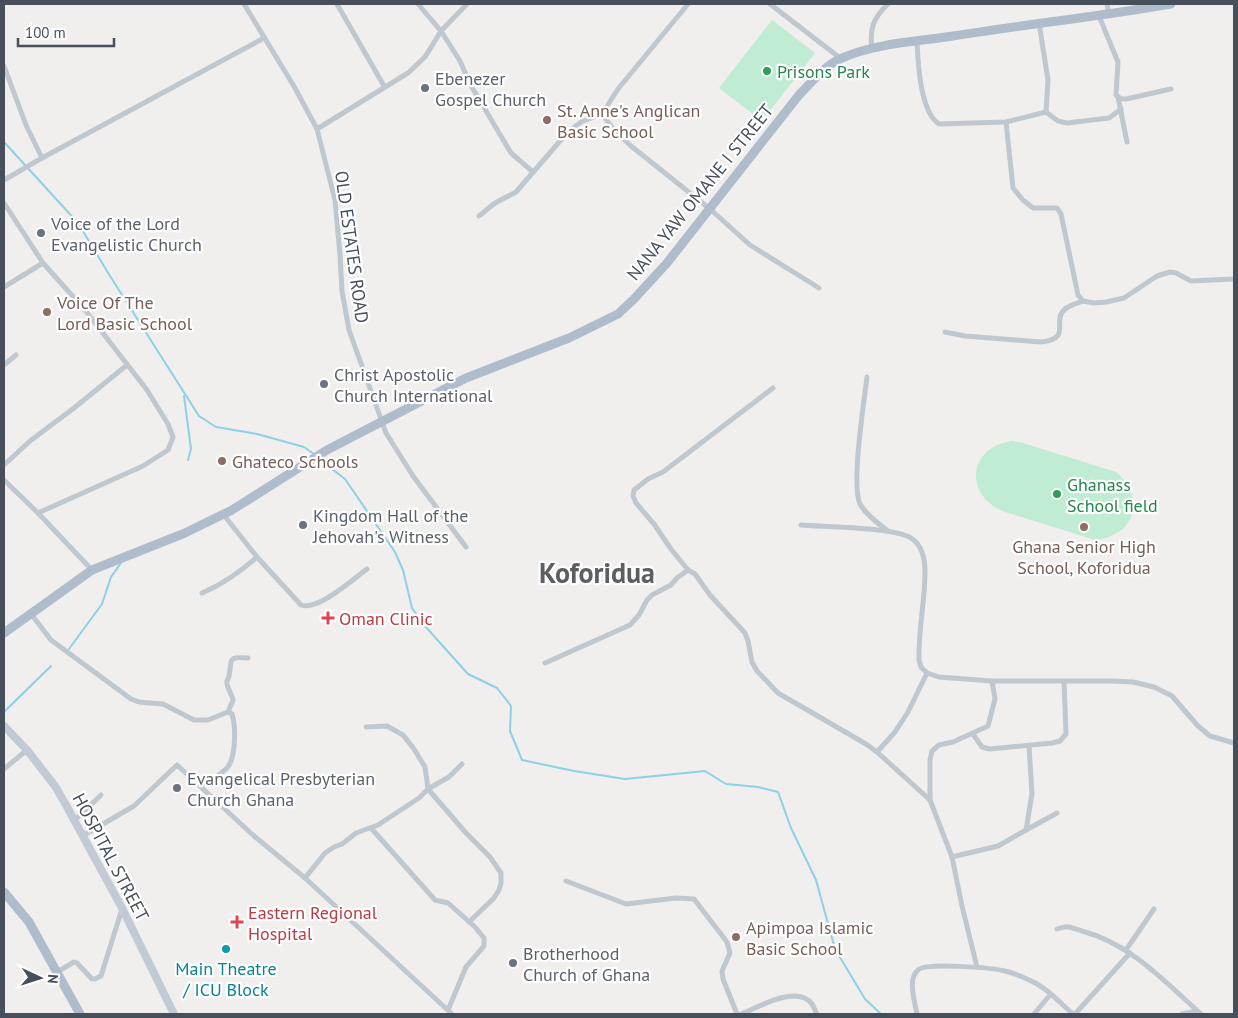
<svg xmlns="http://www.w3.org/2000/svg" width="1238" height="1018" font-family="'PT Sans',sans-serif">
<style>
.grass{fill:#bfecd2}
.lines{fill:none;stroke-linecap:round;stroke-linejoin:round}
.stream{stroke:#8ed0e6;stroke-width:2}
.street{stroke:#bfc8cf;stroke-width:5}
.secondary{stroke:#c2cad6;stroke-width:8}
.primary{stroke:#afbccb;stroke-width:9}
.leisure-dot{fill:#2e9e5b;stroke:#fff;stroke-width:2}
.worship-dot{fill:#6b7280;stroke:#fff;stroke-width:2}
.education-dot{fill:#8d6e63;stroke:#fff;stroke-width:2}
.health-dot{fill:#e0444e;stroke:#fff;stroke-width:2}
.culture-dot{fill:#0f9aa8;stroke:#fff;stroke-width:2}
.labels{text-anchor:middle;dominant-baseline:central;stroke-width:4.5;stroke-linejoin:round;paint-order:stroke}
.leisure-label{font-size:18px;fill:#27864d;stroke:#fff;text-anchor:start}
.worship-label{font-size:18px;fill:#5b616d;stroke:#fff;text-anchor:start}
.education-label{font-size:18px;fill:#785e54;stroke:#fff;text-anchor:start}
.street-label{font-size:18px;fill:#47505a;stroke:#fff}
.health-label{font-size:18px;fill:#be3a42;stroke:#fff;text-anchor:start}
.culture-label{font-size:18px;fill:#0d838f;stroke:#fff}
.town-label{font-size:28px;font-weight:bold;fill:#5b5e63;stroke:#fff}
</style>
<rect width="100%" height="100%" fill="#f1eeee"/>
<g class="grass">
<path d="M 772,20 L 815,53 L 762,121 L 719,88 Z"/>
<path d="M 1012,441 L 1023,443 L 1116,472 C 1147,498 1135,536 1095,540 L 1002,511 C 963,493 969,447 1012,441 Z"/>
</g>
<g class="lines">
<g class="stream">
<path d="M 4,142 L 78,223 L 110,276 L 199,416 L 216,427 L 257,434 L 304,447 L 314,454"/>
<path d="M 184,396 L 191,449 L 188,460"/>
<path d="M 319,459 L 345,479 L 395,552 L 403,570 L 412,608 L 425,626 L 468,674 L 497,688 L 511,706 L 510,731 L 522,760 L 574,771 L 625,779 L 705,771 L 726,784 L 758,787 L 778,792 L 791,828 L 816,880 L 835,949 L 865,999 L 881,1014"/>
<path d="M 69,649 L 102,604 L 111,577 L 121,563"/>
<path d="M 4,712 L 51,666"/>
</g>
<g class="street">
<path d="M 244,4 L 295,88 L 317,129 L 335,200 L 340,255 L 342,291 L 349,330 L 386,433 L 413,476 L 466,547"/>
<path d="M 337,4 L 384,86"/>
<path d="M 418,4 L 441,31 L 460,61 L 470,84 L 511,153 L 533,172"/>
<path d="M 770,4 L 840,58"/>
<path d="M 1107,4 L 1109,14"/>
<path d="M 1099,16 L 1118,62 L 1116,95 L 1121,99 L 1126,99 L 1171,89"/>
<path d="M 917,42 C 918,62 920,112 939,124 L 1006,122 L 1046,112 L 1048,80 L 1039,23"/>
<path d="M 872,48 C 869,29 874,17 888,4"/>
<path d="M 4,66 L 26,125 L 42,158"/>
<path d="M 1118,97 L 1127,142"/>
<path d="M 1046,112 L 1058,121 L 1067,123 L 1109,118 L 1121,109"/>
<path d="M 602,114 L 614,130 L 631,146 L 710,209 L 750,245 L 819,288"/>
<path d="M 1006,122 L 1013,188 L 1023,200 L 1033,208 L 1057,208 L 1061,214 L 1078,295 L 1083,301 L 1094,303 L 1106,302 L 1124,298 L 1157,276 L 1170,272 L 1176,273 L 1191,281 L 1234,279"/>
<path d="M 317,129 L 408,73 L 425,57 L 441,31 L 467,4"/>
<path d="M 4,180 L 42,158 L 264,38"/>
<path d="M 4,203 L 43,263 L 85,310 L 147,390 L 168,424 L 173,437 L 168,450 L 143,466 L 38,513"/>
<path d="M 479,216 L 495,203 L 516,192 L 567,133 L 581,122 L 602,114 L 618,89 L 688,4"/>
<path d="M 4,287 L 43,263"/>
<path d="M 945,332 L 965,336 L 1041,342 C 1073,339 1051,321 1065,309 C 1070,305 1078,303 1083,301"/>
<path d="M 4,365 L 16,355"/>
<path d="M 867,377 C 864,402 851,485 860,504 C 866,515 878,523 888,531"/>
<path d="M 773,388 L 663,472 L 648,479 L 634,490 L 633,496 L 636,503 L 654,524 L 671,549 L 688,570 L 695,574 L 710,595 L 745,633 L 748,641 L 752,662 L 757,671 L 778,693 L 866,744 L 877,752 L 930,800 L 952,857 L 962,906 L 977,967"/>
<path d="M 4,465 L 30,441 L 74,408 L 127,365"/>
<path d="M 4,480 L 38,513 L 92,570"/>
<path d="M 223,514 L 257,557 L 301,605 C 318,611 352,580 367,569"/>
<path d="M 801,525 C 824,527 894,527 911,538 C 922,545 925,560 925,572 C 925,602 918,631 919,660 L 921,667 L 927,673 L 939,677 L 992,681 L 1112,681 L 1133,682 L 1154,687 L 1172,696 L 1198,726 L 1210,736 L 1234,743"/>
<path d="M 202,593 C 223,584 240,572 257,557"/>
<path d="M 31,614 L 51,640 L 131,699 L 139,702 L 163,704 L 194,720 L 208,720 L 228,712 L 233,700 C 232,695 228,689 227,684 C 226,679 228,681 229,676 C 233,661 225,656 248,658"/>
<path d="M 545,663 L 630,625 L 639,615 L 647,600 L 652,595 L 671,585 L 677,578 L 688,570"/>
<path d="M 366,727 L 387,726 L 403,735 L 414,749 L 425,767 L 428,789 L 466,833 L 490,857 L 501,873 L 501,883 L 499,890 L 494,898 L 469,922"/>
<path d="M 973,734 L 982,747 L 990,749 L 1052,743 L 1060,741 L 1066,734 L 1064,681"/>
<path d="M 877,752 L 895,732 L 908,712 L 927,673"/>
<path d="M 4,769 L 27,750"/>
<path d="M 200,786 C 210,781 219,776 227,768 C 236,758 236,727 232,714 L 228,712"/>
<path d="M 930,800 L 930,760 L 932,751 L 939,745 L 953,742 L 988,726 L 995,699 L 992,681"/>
<path d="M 75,820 L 101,795"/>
<path d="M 371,828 L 435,900 L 448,903 L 474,926 L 484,938 L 484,946 L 466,967 L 448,1010"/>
<path d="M 1026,830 L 1057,813"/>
<path d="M 84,835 L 134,806 L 177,765 L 254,836 L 305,878 L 452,1014"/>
<path d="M 952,857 L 998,846 L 1026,830 L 1032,794 L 1029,746"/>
<path d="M 305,878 L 325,853 L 334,847 L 342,844 L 356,833 L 378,825 L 419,798 L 428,789 L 449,777 L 462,764"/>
<path d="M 566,881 L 626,904 L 676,898 L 694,899 L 727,942 L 730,953 L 722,971 L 723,979 L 737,1014"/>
<path d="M 1057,929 C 1070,924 1070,928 1082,931 C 1131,944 1165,982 1201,1014"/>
<path d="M 1126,950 L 1154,909"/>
<path d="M 57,972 L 74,962 L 77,963 L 92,979 L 95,979 L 101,976 L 122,909"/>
<path d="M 741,1014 C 759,1007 797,984 812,1004 C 814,1007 815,1011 817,1014"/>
<path d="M 917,1014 C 915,1002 907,979 918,970 C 926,962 993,968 1005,971 C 1014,973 1023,977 1031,981 C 1046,987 1060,1003 1073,1014"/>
<path d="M 1034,1014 L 1050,995"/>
<path d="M 1075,1014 L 1130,953"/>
<path d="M 1182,1014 L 1197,1011"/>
</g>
<path class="secondary" d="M 4,726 L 27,750 L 55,786 L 66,805 L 122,908 L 174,1014"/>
<g class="primary">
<path d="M 4,633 L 92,570 L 185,533 L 232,510 L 327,450 L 466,378 L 569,338 L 618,314 L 634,299 L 667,263 L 799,95 C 811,83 825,65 842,58 C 874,44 911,42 946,37 C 1021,25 1096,17 1171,4"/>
<path d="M 4,892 L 29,922 L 80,1014"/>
</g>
</g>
<g class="leisure-dot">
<circle cx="767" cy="71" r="5"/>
<circle cx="1057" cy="494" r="5"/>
</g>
<g class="worship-dot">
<circle cx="425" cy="88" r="5"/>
<circle cx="41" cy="233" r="5"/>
<circle cx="324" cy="384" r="5"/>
<circle cx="303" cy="525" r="5"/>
<circle cx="177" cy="788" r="5"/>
<circle cx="513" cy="963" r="5"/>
</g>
<g class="education-dot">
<circle cx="547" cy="120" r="5"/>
<circle cx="47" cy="312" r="5"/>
<circle cx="222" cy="461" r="5"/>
<circle cx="1084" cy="527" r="5"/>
<circle cx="736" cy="937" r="5"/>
</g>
<g class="health-dot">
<path d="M325.5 610.5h5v5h5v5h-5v5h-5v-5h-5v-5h5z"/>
<path d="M234.5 914.5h5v5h5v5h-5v5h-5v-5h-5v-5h5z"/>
</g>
<circle class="culture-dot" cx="226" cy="949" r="5"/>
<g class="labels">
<g class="leisure-label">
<text x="777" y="71">Prisons Park</text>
<text x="1067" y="484">Ghanass<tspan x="1067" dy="21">School field</tspan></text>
</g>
<g class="worship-label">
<text x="435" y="78">Ebenezer<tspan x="435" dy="21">Gospel Church</tspan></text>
<text x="51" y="223">Voice of the Lord<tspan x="51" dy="21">Evangelistic Church</tspan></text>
<text x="334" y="374">Christ Apostolic<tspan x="334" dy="21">Church International</tspan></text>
<text x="313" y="515">Kingdom Hall of the<tspan x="313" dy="21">Jehovah's Witness</tspan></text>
<text x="187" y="778">Evangelical Presbyterian<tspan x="187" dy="21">Church Ghana</tspan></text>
<text x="523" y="953">Brotherhood<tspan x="523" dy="21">Church of Ghana</tspan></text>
</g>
<g class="education-label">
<text x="557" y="110">St. Anne's Anglican<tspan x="557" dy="21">Basic School</tspan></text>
<text x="57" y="302">Voice Of The<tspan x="57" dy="21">Lord Basic School</tspan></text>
<text x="232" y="461">Ghateco Schools</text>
<text x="1084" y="546" text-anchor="middle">Ghana Senior High<tspan x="1084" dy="21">School, Koforidua</tspan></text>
<text x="746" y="927">Apimpoa Islamic<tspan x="746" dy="21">Basic School</tspan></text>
</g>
<g class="street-label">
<text transform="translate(700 192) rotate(-51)">NANA YAW OMANE I STREET</text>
<text transform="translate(352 247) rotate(82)">OLD ESTATES ROAD</text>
<text transform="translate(111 857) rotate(62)">HOSPITAL STREET</text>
</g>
<g class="health-label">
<text x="339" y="618">Oman Clinic</text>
<text x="248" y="912">Eastern Regional<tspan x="248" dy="21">Hospital</tspan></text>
</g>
<g class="culture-label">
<text x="226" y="968">Main Theatre<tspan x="226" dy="21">/ ICU Block</tspan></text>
</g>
<g class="town-label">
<text x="597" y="572">Koforidua</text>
</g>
</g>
<rect width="1238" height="1018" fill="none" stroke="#47505a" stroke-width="10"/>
<g transform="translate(40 978) rotate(94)" stroke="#ffffff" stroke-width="4" paint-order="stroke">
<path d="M0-4L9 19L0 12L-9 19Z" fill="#47505a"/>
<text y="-8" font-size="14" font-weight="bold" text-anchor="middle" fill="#47505a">N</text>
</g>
<path d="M18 38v8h96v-8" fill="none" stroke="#47505a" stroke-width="2.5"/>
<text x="25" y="38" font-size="15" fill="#47505a" stroke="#ffffff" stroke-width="4" paint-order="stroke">100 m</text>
</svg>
